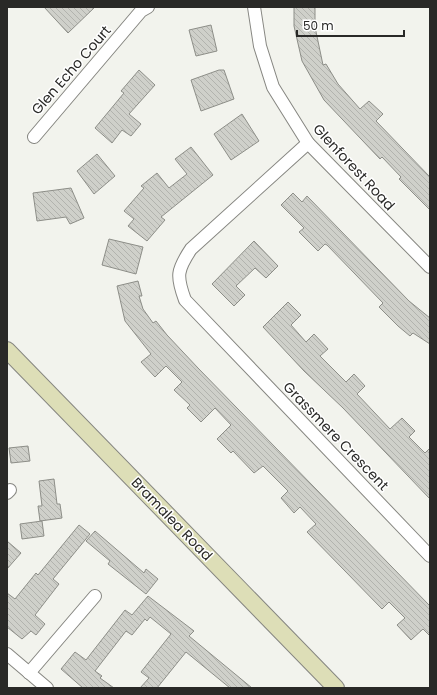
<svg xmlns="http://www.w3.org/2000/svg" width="437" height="695" font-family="Poppins,sans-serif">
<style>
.building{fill:url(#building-back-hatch);stroke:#8d8e88}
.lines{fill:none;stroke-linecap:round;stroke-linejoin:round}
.street-casing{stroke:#868681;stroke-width:14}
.secondary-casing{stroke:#868681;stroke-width:18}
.street{stroke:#fff;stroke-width:12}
.secondary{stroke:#dddeb7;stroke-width:16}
.labels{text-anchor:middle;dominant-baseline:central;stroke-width:3;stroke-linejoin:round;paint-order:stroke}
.street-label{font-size:14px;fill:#292927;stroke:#fff}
</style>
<defs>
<pattern id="building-back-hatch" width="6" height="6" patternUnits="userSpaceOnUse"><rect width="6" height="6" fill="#cfd0ca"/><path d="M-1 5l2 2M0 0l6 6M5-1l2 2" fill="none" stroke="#b2b3ae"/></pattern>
</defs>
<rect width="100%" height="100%" fill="#f2f3ed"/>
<g class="building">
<path d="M 44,7 L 95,7 L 68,33 Z"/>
<path d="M 294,7 L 315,7 L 315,27 L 323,65 L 326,64 L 338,84 L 360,109 L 369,101 L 383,114 L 376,121 L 430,177 L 430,210 L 399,179 L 401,177 L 382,157 L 380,159 L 324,100 L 302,61 L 294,26 Z"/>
<path d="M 211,25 L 217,51 L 196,56 L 189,30 Z"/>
<path d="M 139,70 L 155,85 L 129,114 L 141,124 L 131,136 L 122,130 L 112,143 L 95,128 L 124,93 L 121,91 Z"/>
<path d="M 219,70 L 224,70 L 234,99 L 201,111 L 191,80 Z"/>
<path d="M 242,114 L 259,141 L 231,160 L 214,134 Z"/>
<path d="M 191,147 L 213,175 L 161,217 L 165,220 L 147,241 L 128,226 L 134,219 L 124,211 L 144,188 L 141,186 L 157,173 L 169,188 L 187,174 L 175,159 Z"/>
<path d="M 97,154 L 115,176 L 94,194 L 77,171 Z"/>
<path d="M 71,188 L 84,218 L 70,224 L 66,217 L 37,221 L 33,193 Z"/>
<path d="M 293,193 L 302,202 L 307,196 L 409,301 L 430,318 L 430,344 L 413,333 L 410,336 L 398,326 L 379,307 L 383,303 L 327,245 L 325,244 L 318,251 L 299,232 L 304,228 L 281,205 Z"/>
<path d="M 109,239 L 143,247 L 136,274 L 102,265 Z"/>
<path d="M 254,241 L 278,266 L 266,278 L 255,268 L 236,286 L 245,295 L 234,306 L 212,284 Z"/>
<path d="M 138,281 L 142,296 L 139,296 L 143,309 L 153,323 L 156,321 L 167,335 L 198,368 L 430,606 L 430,636 L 423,629 L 411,640 L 397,625 L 405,618 L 389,602 L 382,609 L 307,532 L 316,524 L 300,507 L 294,513 L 281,498 L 288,491 L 263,466 L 254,473 L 233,451 L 231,453 L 217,439 L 231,425 L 215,408 L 201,422 L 187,408 L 190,405 L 174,390 L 182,382 L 166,366 L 155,377 L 141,362 L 151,354 L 125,321 L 117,286 Z"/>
<path d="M 288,302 L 301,315 L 291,325 L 306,342 L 314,334 L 328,349 L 320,356 L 346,382 L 354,374 L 365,386 L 357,394 L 390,429 L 402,418 L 415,431 L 409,437 L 425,453 L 430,448 L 430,499 L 343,408 L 304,371 L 263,327 Z"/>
<path d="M 28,446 L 30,461 L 11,463 L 9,448 Z"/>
<path d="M 54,479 L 57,504 L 60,504 L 62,518 L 40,521 L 38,506 L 42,506 L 39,481 Z"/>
<path d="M 42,521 L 44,536 L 22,539 L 20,524 Z"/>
<path d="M 79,525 L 90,534 L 53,579 L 59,584 L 35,615 L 45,624 L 36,635 L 31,631 L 22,639 L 7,627 L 7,593 L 15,599 L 36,573 L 38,575 Z"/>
<path d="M 95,531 L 144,573 L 146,569 L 158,579 L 146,594 L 108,564 L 110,561 L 86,541 Z"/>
<path d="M 7,541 L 21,553 L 7,569 Z"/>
<path d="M 148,596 L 194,631 L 189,636 L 252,688 L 230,688 L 186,652 L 157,688 L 140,688 L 149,678 L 141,672 L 171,634 L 150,617 L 147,621 L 145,619 L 132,635 L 126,631 L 95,671 L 102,676 L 100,678 L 114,688 L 83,688 L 61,669 L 75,652 L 86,660 L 125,610 L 132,615 Z"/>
</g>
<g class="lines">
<g class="street-casing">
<g id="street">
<path d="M 254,7 L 260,46 L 273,87 L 308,143 L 430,267"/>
<path d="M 34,137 L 141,11 L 148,7"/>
<path d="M 308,143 L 191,249 C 177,270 176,276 185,300 L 430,556"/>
<path d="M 7,493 L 10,490"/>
<path d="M 7,654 L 47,688"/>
<path d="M 29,673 L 95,596"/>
</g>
</g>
<g class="secondary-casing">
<path id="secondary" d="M 7,350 L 336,688"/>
</g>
<use href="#street" class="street"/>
<use href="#secondary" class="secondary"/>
</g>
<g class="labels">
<g class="street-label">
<text transform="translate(71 70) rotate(-49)">Glen Echo Court</text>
<text transform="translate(354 167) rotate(47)">Glenforest Road</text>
<text transform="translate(336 436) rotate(46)">Grassmere Crescent</text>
<text transform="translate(172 519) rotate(46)">Bramalea Road</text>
</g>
</g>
<rect width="437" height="695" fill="none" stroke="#292927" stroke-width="16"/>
<path d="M297 30v6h107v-6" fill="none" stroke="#292927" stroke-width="2"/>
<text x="303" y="30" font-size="12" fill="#292927" stroke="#ffffff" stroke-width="3" paint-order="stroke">50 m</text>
</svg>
